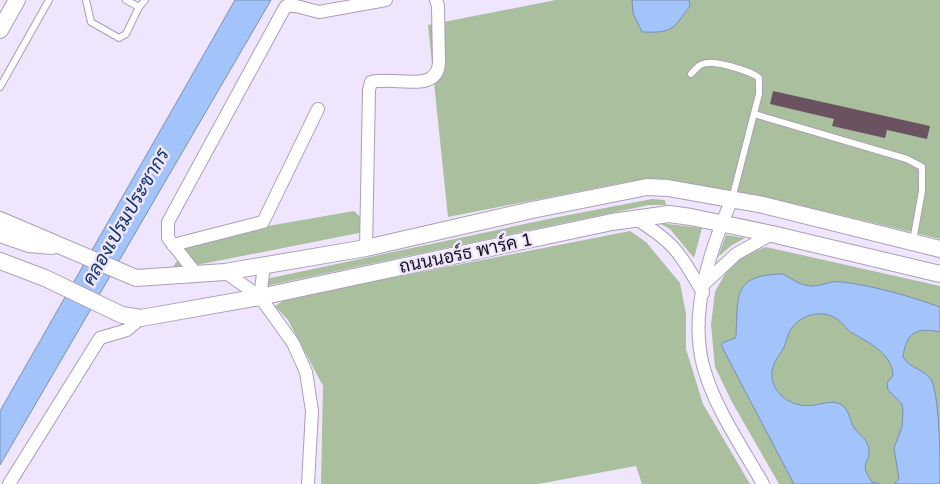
<svg xmlns="http://www.w3.org/2000/svg" width="940" height="484" font-family="'Varela Round',Sarabun,sans-serif">
<style>
.green{fill:#a9bf9d}
.water{fill:#a2c4fa;stroke:#788fb7}
.building{fill:#6b5261}
.lines{fill:none;stroke-linecap:round;stroke-linejoin:round}
.lane-casing{stroke:#aa9eb9;stroke-width:8}
.street-casing{stroke:#aa9eb9;stroke-width:14}
.secondary-casing{stroke:#aa9eb9;stroke-width:18}
.lane{stroke:#fff;stroke-width:6}
.street{stroke:#fff;stroke-width:12}
.secondary{stroke:#fff;stroke-width:16}
.labels{text-anchor:middle;dominant-baseline:central;stroke-width:5;stroke-linejoin:round;paint-order:stroke}
.street-label{font-size:18px;fill:#17121c;stroke:#efe5fd}
.water-label{font-size:19px;font-style:italic;fill:#0b3471;stroke:#efe5fd}
</style>
<rect width="100%" height="100%" fill="#efe5fd"/>
<g class="green">
<path d="M 556,0 L 940,0 L 940,239 L 820,210 L 632,181 L 448,217 L 428,25 Z"/>
<path d="M 652,199 L 665,200 L 666,205 L 649,205 L 266,286 L 266,279 L 558,217 Z"/>
<path d="M 354,211 L 374,230 L 171,270 L 187,246 L 268,226 Z"/>
<path d="M 659,223 L 702,228 L 694,258 L 670,229 Z"/>
<path d="M 630,231 L 646,242 L 680,283 L 686,314 L 686,349 L 703,404 L 750,484 L 642,484 L 636,466 L 538,484 L 321,484 L 323,386 L 288,320 L 275,306 L 288,298 Z"/>
<path d="M 726,235 L 745,238 L 732,245 L 718,257 Z"/>
<path d="M 766,247 L 940,286 L 940,484 L 779,484 L 732,402 L 715,367 L 711,325 L 715,292 L 726,272 L 743,256 Z"/>
</g>
<g class="water">
<path d="M 235,0 L 271,0 L 0,465 L 0,411 Z"/>
<path d="M 632,0 L 689,0 L 690,6 C 672,30 673,33 642,32 L 633,13 Z"/>
<path d="M 783,274 C 792,279 801,286 812,286 C 822,286 831,280 842,282 C 875,286 909,296 940,307 L 940,332 C 917,327 906,332 903,357 C 910,369 925,369 932,381 C 940,405 940,456 940,484 L 894,484 L 899,479 L 894,448 L 902,427 L 903,412 L 902,404 L 888,390 L 887,383 L 893,375 C 892,354 870,343 854,334 C 846,330 844,323 837,319 C 822,309 801,314 791,329 C 787,334 787,341 784,347 C 779,357 770,365 772,378 C 773,386 777,391 783,397 C 808,417 830,394 843,406 C 849,411 850,420 853,426 C 858,435 869,439 869,451 C 870,464 858,462 872,482 L 880,484 L 794,484 L 722,347 L 722,343 L 735,338 L 736,336 C 738,294 733,275 783,274 Z"/>
</g>
<path class="building" d="M 773,91 L 930,126 L 927,139 L 887,130 L 885,138 L 832,126 L 834,119 L 770,104 Z"/>
<g class="lines">
<g class="lane-casing">
<g id="lane">
<path d="M 86,0 L 91,22 L 119,38 L 126,34 L 139,7"/>
<path d="M 126,0 L 139,7 L 145,0"/>
<path d="M 691,74 C 694,71 698,65 703,64 C 712,59 751,71 759,78 L 759,94 L 732,199"/>
<path d="M 0,87 L 49,0"/>
<path d="M 754,114 L 907,159 L 922,167 L 922,191 L 913,241"/>
</g>
</g>
<g class="street-casing">
<g id="street">
<path d="M 732,199 C 710,250 688,314 704,369 C 716,410 742,447 763,484"/>
<path d="M 636,219 C 675,243 680,253 703,293"/>
<path d="M 173,245 L 263,222 L 318,109"/>
<path d="M 366,248 L 369,90 L 371,82 C 395,76 437,94 439,63 L 438,6 L 436,0"/>
<path d="M 225,272 L 260,297 L 293,343 L 306,372 L 312,411 L 308,484"/>
<path d="M 197,275 L 168,238 L 168,222 L 284,9 L 286,6 L 296,6 L 319,12 L 386,0"/>
<path d="M 705,283 L 736,254 L 772,234"/>
<path d="M 260,297 L 264,266"/>
<path d="M 9,484 L 100,338 L 127,330 L 141,318"/>
</g>
</g>
<g class="secondary-casing">
<g id="secondary">
<path d="M 0,30 L 17,0"/>
<path d="M 0,220 L 136,278 L 225,272 L 366,248 L 532,210 L 647,187 L 668,188 L 763,205 L 940,249"/>
<path d="M 0,234 L 29,244 L 52,246"/>
<path d="M 0,261 L 45,278 L 122,315 L 141,318 L 260,297 L 612,222 L 669,214 L 691,217 L 772,234 L 940,274"/>
</g>
</g>
<use href="#lane" class="lane"/>
<use href="#street" class="street"/>
<use href="#secondary" class="secondary"/>
</g>
<g class="labels">
<g class="street-label">
<text transform="translate(466 253) rotate(-12)">ถนนนอร์ธ พาร์ค 1</text>
</g>
<g class="water-label">
<text transform="translate(126 217) rotate(-60)">คลองเปรมประชากร</text>
</g>
</g>
</svg>
